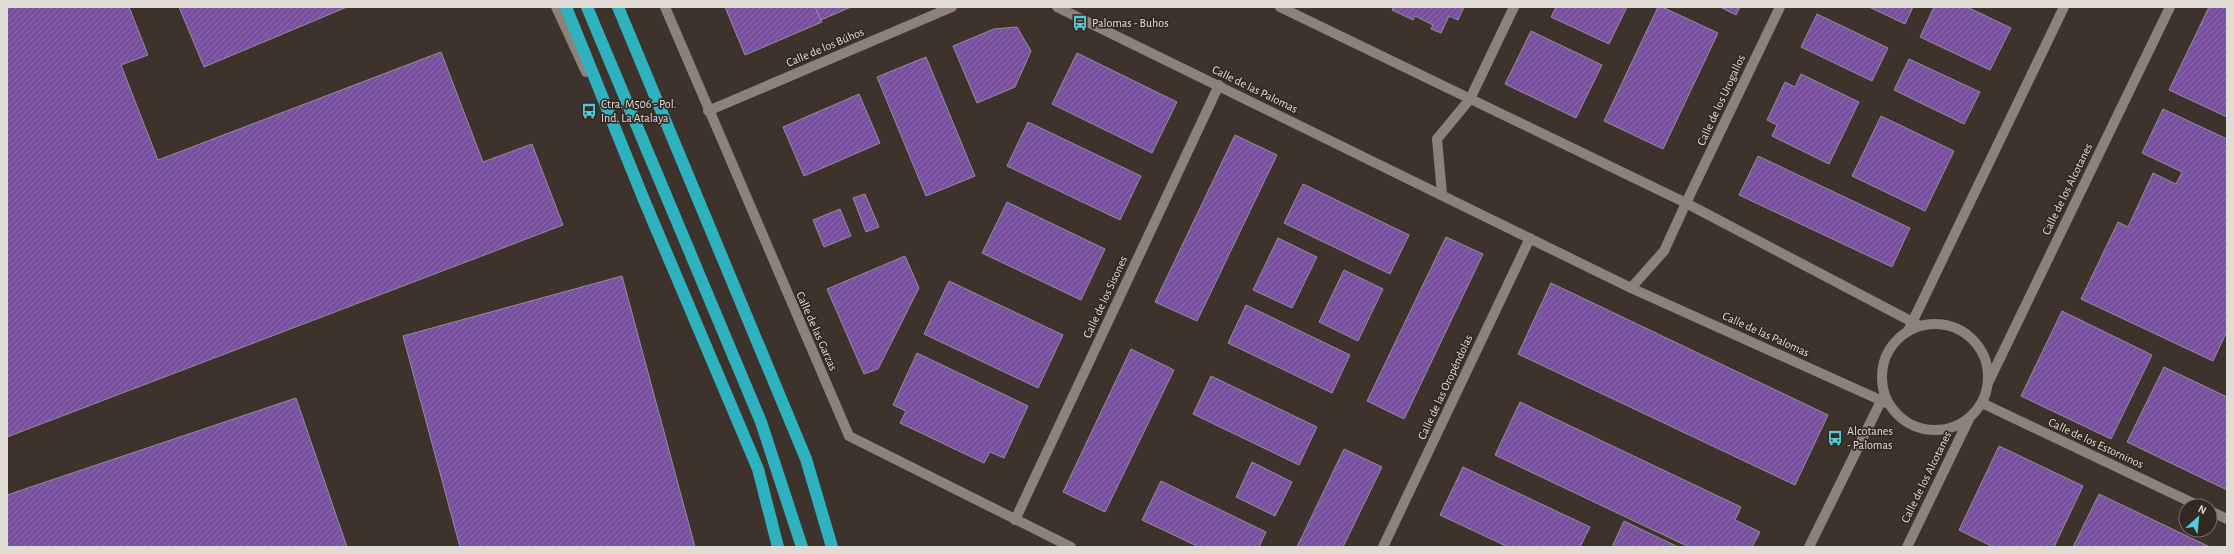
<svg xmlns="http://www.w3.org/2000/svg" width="2234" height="554" font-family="'Alegreya Sans',sans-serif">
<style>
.building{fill:url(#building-hatch);stroke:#938e9a}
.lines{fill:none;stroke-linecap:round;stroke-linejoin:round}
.minor{stroke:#8d8279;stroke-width:10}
.tertiary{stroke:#8d8279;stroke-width:10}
.motorway{stroke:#2eb2bf;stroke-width:12}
.labels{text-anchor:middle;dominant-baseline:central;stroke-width:3.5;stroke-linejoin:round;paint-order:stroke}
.poi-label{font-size:12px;fill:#e1dbd6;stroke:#332922;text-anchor:start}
.street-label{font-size:12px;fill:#e1dbd6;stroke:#332922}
</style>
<defs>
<pattern id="building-hatch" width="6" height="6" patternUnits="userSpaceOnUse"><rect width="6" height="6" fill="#78509e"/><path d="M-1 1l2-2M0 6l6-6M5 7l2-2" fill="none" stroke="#8b69ab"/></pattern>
</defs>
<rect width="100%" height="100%" fill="#3d332c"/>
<g class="building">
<path d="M 7,7 L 129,7 L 148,55 L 121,65 L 158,160 L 441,52 L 483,162 L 532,144 L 563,225 L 7,437 Z"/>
<path d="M 179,7 L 347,7 L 204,67 Z"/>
<path d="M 725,7 L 815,7 L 822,22 L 745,55 Z"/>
<path d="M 815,7 L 851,7 L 821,20 Z"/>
<path d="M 1393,7 L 1464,7 L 1458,20 L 1449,16 L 1441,33 L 1431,29 L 1433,25 L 1415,16 L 1413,20 L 1392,10 Z"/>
<path d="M 1556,7 L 1627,7 L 1609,44 L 1551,17 Z"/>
<path d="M 1658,7 L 1662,7 L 1718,33 L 1663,149 L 1604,121 Z"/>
<path d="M 1720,7 L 1740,7 L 1736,15 Z"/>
<path d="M 1869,7 L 1913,7 L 1905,24 Z"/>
<path d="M 1934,7 L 1967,7 L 2011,28 L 1990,70 L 1920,37 Z"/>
<path d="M 2209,7 L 2227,7 L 2227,117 L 2169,90 Z"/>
<path d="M 1817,14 L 1888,48 L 1872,81 L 1801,47 Z"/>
<path d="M 1017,27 L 1031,51 L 1015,87 L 977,103 L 953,46 L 994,29 Z"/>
<path d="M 1531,31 L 1602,65 L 1576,118 L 1505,84 Z"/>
<path d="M 1077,53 L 1177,102 L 1152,153 L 1052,104 Z"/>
<path d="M 926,57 L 975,176 L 926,196 L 877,77 Z"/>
<path d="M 1909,59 L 1980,92 L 1964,124 L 1894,90 Z"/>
<path d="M 1801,74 L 1859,102 L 1829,164 L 1772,136 L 1777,125 L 1767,120 L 1785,82 L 1795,87 Z"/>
<path d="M 859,94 L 880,143 L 804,176 L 783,127 Z"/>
<path d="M 2163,109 L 2227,139 L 2227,331 L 2213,361 L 2081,299 L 2118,222 L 2128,227 L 2153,173 L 2176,184 L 2182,172 L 2142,153 Z"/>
<path d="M 1881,116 L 1954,151 L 1925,211 L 1852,176 Z"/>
<path d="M 1028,122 L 1141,176 L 1120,220 L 1007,166 Z"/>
<path d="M 1235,135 L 1277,155 L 1197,321 L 1155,302 Z"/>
<path d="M 1758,156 L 1910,228 L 1892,267 L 1739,195 Z"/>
<path d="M 1303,184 L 1409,235 L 1390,274 L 1284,223 Z"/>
<path d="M 865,194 L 879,227 L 866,232 L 853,198 Z"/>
<path d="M 1007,202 L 1105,249 L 1081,300 L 982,253 Z"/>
<path d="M 840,209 L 851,236 L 824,247 L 813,220 Z"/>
<path d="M 1446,237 L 1483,254 L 1404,419 L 1367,401 Z"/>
<path d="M 1278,238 L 1317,257 L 1292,308 L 1253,290 Z"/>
<path d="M 905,256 L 919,288 L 878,369 L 864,374 L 827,289 Z"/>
<path d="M 1344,270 L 1383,289 L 1358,341 L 1319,322 Z"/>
<path d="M 622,276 L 695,547 L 460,547 L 403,336 Z"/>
<path d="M 949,281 L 1063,335 L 1038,388 L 924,334 Z"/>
<path d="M 1551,283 L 1828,415 L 1795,485 L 1518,354 Z"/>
<path d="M 1246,305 L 1350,355 L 1332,393 L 1228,343 Z"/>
<path d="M 2062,311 L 2152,355 L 2111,439 L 2021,396 Z"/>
<path d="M 1131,349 L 1174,370 L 1105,512 L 1063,492 Z"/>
<path d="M 917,353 L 1028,406 L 1004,458 L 990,452 L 984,463 L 900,423 L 906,411 L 893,405 Z"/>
<path d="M 2164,367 L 2227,397 L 2227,490 L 2127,442 Z"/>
<path d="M 1211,376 L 1317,427 L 1299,465 L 1193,414 Z"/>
<path d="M 296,398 L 347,547 L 7,547 L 7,495 Z"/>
<path d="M 1520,402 L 1741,507 L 1735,520 L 1760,532 L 1752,547 L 1689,547 L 1495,455 Z"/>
<path d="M 1999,446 L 2083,486 L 2054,547 L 1993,547 L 1959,530 Z"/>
<path d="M 1344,449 L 1382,467 L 1343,547 L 1297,547 Z"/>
<path d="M 1252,462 L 1292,482 L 1275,516 L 1236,497 Z"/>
<path d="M 1463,467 L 1590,527 L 1580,547 L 1508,547 L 1440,515 Z"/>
<path d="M 1161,481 L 1266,532 L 1259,547 L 1199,547 L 1142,520 Z"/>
<path d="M 2099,494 L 2210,547 L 2073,547 Z"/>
<path d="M 1624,521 L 1678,547 L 1612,547 Z"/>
</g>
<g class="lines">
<g class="minor">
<path d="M 556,7 L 586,72"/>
<path d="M 665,7 L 849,436 L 1071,547"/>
<path d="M 1470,99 L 1514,7"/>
<path d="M 708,111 L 952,7"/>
<path d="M 1686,203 L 1780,7"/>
<path d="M 1982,403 L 2199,506"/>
<path d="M 2210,511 L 2227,519"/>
<path d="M 1015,520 L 1219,85"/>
<path d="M 1383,547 L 1530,238"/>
</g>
<g class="tertiary">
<path d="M 1057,7 L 1631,288 L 1889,404"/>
<path d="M 1280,7 L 1686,203 L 1920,326"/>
<path d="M 1442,194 L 1437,139 L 1470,99"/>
<path d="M 1631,288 L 1664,251 L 1686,203"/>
<circle cx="1935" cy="377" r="53"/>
<path d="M 1908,331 L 2064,7"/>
<path d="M 1988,383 L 2170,7"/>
<path d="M 1809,547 L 1884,395"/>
<path d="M 1907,547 L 1969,419"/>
</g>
<g class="motorway">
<path d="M 566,7 L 644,200 L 758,469 L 778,547"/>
<path d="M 587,7 L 761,422 L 802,547"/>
<path d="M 618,7 L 806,459 L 832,547"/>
</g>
</g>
<defs>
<g id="bus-bare" transform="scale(1.2)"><path d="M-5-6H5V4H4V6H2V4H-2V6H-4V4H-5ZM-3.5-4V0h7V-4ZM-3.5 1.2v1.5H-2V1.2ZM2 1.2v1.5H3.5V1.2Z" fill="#53cbdb" stroke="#332922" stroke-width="2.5" paint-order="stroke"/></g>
</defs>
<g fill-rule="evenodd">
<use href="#bus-bare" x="1080" y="23"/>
<use href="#bus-bare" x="589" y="111"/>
<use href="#bus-bare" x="1835" y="438"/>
</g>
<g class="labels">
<g class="poi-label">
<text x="1092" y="23">Palomas - Buhos</text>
<text x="601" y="104">Ctra. M506 - Pol.<tspan x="601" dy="14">Ind. La Atalaya</tspan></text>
<text x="1847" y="431">Alcotanes<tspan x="1847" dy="14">- Palomas</tspan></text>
</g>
<g class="street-label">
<text transform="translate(825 47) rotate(-23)">Calle de los Búhos</text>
<text transform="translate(1255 89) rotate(26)">Calle de las Palomas</text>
<text transform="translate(1721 100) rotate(-65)">Calle de los Urogallos</text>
<text transform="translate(2067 189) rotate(-64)">Calle de los Alcotanes</text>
<text transform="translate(1105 297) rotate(-65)">Calle de los Sisones</text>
<text transform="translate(817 331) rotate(66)">Calle de las Garzas</text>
<text transform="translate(1766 334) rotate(24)">Calle de las Palomas</text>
<text transform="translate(1445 387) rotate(-65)">Calle de las Oropéndolas</text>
<text transform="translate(2096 443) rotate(25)">Calle de los Estorninos</text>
<text transform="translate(1926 477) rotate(-64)">Calle de los Alcotanes</text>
</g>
</g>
<rect width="2234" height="554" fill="none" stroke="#e1dbd6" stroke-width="16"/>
<g transform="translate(2198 518) rotate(27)"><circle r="19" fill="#332922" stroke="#79706a"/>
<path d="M0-3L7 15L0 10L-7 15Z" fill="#53cbdb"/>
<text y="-6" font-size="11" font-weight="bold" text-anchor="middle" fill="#e1dbd6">N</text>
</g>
</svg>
